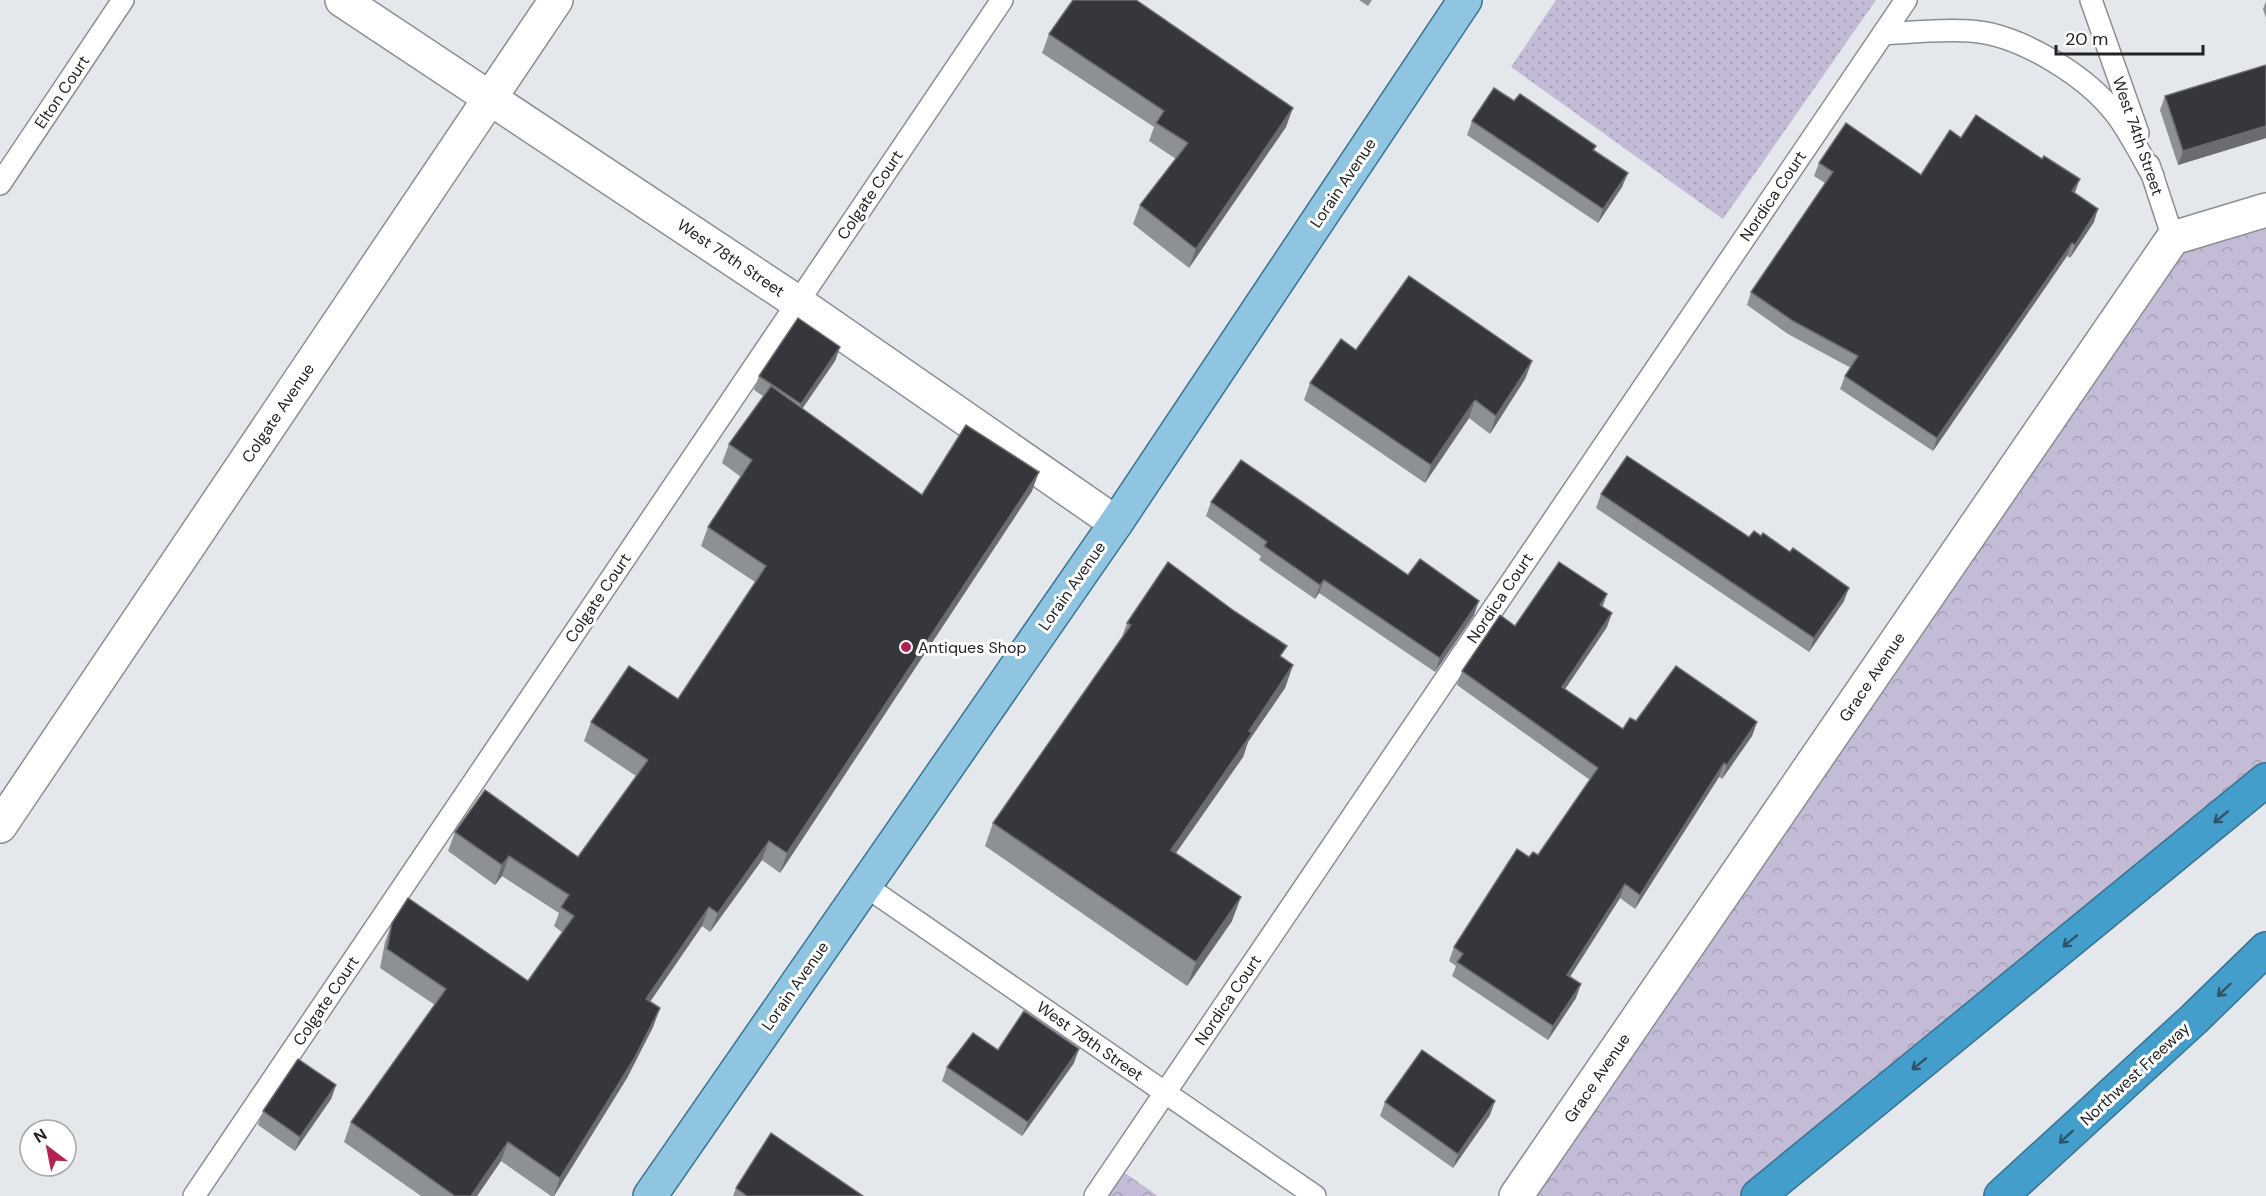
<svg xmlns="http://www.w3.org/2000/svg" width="2266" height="1196" font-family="'DM Sans',sans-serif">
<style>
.grass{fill:url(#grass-dots)}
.forest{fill:url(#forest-crowns)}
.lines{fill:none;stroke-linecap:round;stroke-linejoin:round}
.lane-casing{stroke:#8b8f93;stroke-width:24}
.street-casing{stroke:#8b8f93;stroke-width:36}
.primary-casing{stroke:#387391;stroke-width:36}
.highway-casing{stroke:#387391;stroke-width:36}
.lane{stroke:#fff;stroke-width:21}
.street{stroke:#fff;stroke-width:33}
.primary{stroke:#8fc5e0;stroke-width:33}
.highway{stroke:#449ecb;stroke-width:33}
.wall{fill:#8d9094}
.shaded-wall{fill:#6a6c71}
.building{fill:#36373c;stroke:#6a6c71;stroke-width:1.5}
.oneway{stroke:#2f5467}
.poi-dot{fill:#b42350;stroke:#fff;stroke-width:2}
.labels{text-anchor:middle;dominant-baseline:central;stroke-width:6;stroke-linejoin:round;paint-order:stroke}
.street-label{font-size:16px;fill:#212325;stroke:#fff}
.poi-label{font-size:16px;fill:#212325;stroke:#fff;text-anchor:start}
</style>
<defs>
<pattern id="grass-dots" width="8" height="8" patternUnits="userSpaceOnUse" patternTransform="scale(1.5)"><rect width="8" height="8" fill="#c4bbd7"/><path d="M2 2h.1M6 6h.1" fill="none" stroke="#a8a0b8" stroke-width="1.8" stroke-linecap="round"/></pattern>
<pattern id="forest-crowns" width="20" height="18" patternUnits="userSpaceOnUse" patternTransform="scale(1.5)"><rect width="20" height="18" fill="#c4bbd7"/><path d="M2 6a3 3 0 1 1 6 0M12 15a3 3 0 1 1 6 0" fill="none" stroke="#a8a0b8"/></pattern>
</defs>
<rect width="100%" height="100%" fill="#e4e8ed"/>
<path class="grass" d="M 1556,0 L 1876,0 L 1723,219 L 1511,67 Z"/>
<g class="forest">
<path d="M 2266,210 L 2266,780 L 1758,1196 L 1516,1196 L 2173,238 Z"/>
<path d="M 1115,1166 L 1158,1196 L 1095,1196 Z"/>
</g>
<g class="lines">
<g class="lane-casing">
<g id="lane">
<path d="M 2091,0 L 2138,133"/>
<path d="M 1883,34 C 1912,32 1942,29 1970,31 C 2020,34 2089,77 2118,117 C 2131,135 2142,157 2153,176"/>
<path d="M 2149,165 L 2173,238"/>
<path d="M 0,184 L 123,0"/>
<path d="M 864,885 L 1315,1196"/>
<path d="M 194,1196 L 1002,0"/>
<path d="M 1095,1196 L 1906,0"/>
</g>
</g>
<g class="street-casing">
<g id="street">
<path d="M 342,0 L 797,302 L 1116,523"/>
<path d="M 0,826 L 556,0"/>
<path d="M 1516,1196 L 2173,238 L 2266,210"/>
</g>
</g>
<g class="primary-casing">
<path id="primary" d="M 650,1196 L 1116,523 L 1465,0"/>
</g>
<g class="highway-casing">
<g id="highway">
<path d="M 1758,1196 L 2266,780"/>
<path d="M 2001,1196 L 2194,1019 L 2266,949"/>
</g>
</g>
<use href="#lane" class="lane"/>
<use href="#street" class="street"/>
<use href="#primary" class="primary"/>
<use href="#highway" class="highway"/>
</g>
<g class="wall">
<path d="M 1359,0 L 1372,0 L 1368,6 Z"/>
<path d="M 2266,1 L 2266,18 L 2263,9 Z"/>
<path d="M 1049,34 L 1286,127 L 1189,268 L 1133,224 L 1140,205 L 1176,159 L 1149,141 L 1154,127 L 1042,53 Z"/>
<path d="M 2266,65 L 2266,138 L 2178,165 L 2160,110 L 2165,96 Z"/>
<path d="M 1514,101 L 1594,151 L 1622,187 L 1598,223 L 1467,135 L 1472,121 Z"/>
<path d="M 1961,138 L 2074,193 L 2094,222 L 2070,258 L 2067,256 L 1933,451 L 1840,389 L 1845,376 L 1851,368 L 1788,334 L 1747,305 L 1751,292 L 1825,183 L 1814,176 L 1819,163 L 1921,175 Z"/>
<path d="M 840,347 L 835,361 L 802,408 L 922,495 L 1032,491 L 780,873 L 762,860 L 710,932 L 702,926 L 650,1001 L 660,1008 L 653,1027 L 627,1078 L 554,1196 L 551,1196 L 501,1161 L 477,1196 L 421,1196 L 344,1142 L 351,1122 L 435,1005 L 380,968 L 385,942 L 392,923 L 528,981 L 563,933 L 554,926 L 559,913 L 502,876 L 495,885 L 448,851 L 455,832 L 578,857 L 636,776 L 584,741 L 591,722 L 678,699 L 755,582 L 701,546 L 708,527 L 741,477 L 722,463 L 729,444 L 763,396 L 754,390 L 759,376 Z"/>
<path d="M 1356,350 L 1532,361 L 1525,379 L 1490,434 L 1469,418 L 1425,483 L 1304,400 L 1310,383 Z"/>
<path d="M 1601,494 L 1844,601 L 1809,652 L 1596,508 Z"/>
<path d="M 1211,502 L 1408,575 L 1474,615 L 1435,672 L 1319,593 L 1315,599 L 1259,560 L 1261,556 L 1206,516 Z"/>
<path d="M 1607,594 L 1602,606 L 1607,627 L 1565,689 L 1623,729 L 1636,721 L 1757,722 L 1752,736 L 1722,779 L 1719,777 L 1635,909 L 1620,898 L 1570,977 L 1576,998 L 1548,1040 L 1452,976 L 1456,966 L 1449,961 L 1454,947 L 1529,857 L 1538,855 L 1590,780 L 1457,685 L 1462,671 L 1515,626 Z"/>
<path d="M 1127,623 L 1283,657 L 1293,665 L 1285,688 L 1248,742 L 1243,757 L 1176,853 L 1232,921 L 1187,986 L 985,846 L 993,823 L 1122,637 Z"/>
<path d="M 998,1050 L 1074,1063 L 1022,1136 L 942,1081 L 947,1067 Z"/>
<path d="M 336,1085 L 331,1099 L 295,1151 L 258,1125 L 263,1111 Z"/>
<path d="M 1385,1102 L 1490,1115 L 1453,1168 L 1380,1116 Z"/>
<path d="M 736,1188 L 863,1196 L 733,1196 Z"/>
</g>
<g class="shaded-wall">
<path d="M 1293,108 L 1286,127 L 1189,268 L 1196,249 Z"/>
<path d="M 2266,126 L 2266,138 L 2178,165 L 2183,151 Z"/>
<path d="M 1628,173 L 1622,187 L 1598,223 L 1603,209 Z"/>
<path d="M 2080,179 L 2075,192 L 2067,205 L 2072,191 Z"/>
<path d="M 2098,209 L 2094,222 L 2070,258 L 2075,245 Z"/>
<path d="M 2072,243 L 2067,256 L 1933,451 L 1937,438 Z"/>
<path d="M 840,347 L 835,361 L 796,418 L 801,404 Z"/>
<path d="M 1532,361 L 1525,379 L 1490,434 L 1496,416 Z"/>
<path d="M 1475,400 L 1469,418 L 1425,483 L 1431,465 Z"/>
<path d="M 1039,472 L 1032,491 L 780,873 L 787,853 Z"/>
<path d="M 1324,580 L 1319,593 L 1315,599 L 1320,585 Z"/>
<path d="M 1849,588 L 1844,601 L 1809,652 L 1814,638 Z"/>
<path d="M 1607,594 L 1602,608 L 1600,605 Z"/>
<path d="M 1479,601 L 1474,615 L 1435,672 L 1440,658 Z"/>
<path d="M 1612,613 L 1607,627 L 1557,701 L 1562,687 Z"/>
<path d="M 1293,665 L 1285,688 L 1248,742 L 1243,757 L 1162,873 L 1171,850 L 1249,731 Z"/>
<path d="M 1757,722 L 1752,736 L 1722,779 L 1727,765 Z"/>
<path d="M 1724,763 L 1719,777 L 1635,909 L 1640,895 Z"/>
<path d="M 769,841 L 762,860 L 710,932 L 718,913 Z"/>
<path d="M 509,856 L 502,876 L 495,885 L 502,865 Z"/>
<path d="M 1625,884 L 1620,898 L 1562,989 L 1567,975 Z"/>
<path d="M 1241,897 L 1232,921 L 1187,986 L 1196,962 Z"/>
<path d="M 709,907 L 702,926 L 639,1018 L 646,999 Z"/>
<path d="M 1581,984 L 1576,998 L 1548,1040 L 1553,1026 Z"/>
<path d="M 660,1008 L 653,1027 L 627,1078 L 554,1196 L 560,1178 Z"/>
<path d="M 1079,1049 L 1074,1063 L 1022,1136 L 1028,1122 Z"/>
<path d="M 336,1085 L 331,1099 L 295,1151 L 300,1137 Z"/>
<path d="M 1495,1101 L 1490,1115 L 1453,1168 L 1458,1154 Z"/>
<path d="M 508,1142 L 501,1161 L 477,1196 L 471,1196 Z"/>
</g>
<g class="building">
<path d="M 1073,0 L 1136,0 L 1293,108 L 1196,249 L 1140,205 L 1188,143 L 1156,123 L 1164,111 L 1049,34 Z"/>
<path d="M 2266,65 L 2266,126 L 2183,151 L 2165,96 Z"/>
<path d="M 1494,88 L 1514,101 L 1520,94 L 1596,146 L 1593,150 L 1628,173 L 1603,209 L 1472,121 Z"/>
<path d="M 1976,115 L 2042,159 L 2044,156 L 2080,179 L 2072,191 L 2098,209 L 2075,245 L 2072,243 L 1937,438 L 1845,376 L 1858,356 L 1793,321 L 1751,292 L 1833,172 L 1819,163 L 1846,123 L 1921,175 L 1950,130 L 1961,138 Z"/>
<path d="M 1409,276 L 1532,361 L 1496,416 L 1475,400 L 1431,465 L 1310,383 L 1341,339 L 1356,350 Z"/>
<path d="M 798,318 L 840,347 L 801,404 L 759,376 Z"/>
<path d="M 771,386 L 922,495 L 966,425 L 1039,472 L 787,853 L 769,841 L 718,913 L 709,907 L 646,999 L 660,1008 L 634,1059 L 560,1178 L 508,1142 L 471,1196 L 455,1196 L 351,1122 L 446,989 L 387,949 L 392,923 L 408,898 L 528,981 L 574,916 L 561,907 L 569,895 L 509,856 L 502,865 L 455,832 L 485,790 L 578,857 L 648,760 L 591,722 L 629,666 L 678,699 L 766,566 L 708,527 L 752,460 L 729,444 Z"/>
<path d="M 1627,456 L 1749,537 L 1754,531 L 1761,536 L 1763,533 L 1790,552 L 1793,548 L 1849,588 L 1814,638 L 1601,494 Z"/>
<path d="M 1241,460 L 1408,575 L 1420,559 L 1479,601 L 1440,658 L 1324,580 L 1320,585 L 1264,546 L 1267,542 L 1211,502 Z"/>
<path d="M 1168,562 L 1234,611 L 1287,646 L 1280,656 L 1293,665 L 1249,731 L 1252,733 L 1171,850 L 1241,897 L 1196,962 L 993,823 L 1131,625 L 1127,623 Z"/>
<path d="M 1559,562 L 1607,594 L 1600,605 L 1612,613 L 1562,687 L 1623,729 L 1630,718 L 1636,721 L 1676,666 L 1757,722 L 1727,765 L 1724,763 L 1640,895 L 1625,884 L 1567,975 L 1581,984 L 1553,1026 L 1457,962 L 1463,954 L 1454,947 L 1517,849 L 1529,857 L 1533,852 L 1538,855 L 1598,768 L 1462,671 L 1500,615 L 1515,626 Z"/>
<path d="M 1024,1011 L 1079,1049 L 1028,1122 L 947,1067 L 973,1033 L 998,1050 Z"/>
<path d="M 1422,1050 L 1495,1101 L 1458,1154 L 1385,1102 Z"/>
<path d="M 298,1059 L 336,1085 L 300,1137 L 263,1111 Z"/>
<path d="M 771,1133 L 863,1196 L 747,1196 L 736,1188 Z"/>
</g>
<defs><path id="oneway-shaft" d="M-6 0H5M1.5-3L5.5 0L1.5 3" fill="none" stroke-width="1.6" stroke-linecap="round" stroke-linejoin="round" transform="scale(1.5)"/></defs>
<g class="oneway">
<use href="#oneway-shaft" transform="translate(2221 817) rotate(141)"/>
<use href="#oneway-shaft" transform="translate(2070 941) rotate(141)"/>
<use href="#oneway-shaft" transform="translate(2224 990) rotate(136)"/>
<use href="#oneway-shaft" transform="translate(1919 1064) rotate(141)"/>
<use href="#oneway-shaft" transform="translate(2066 1137) rotate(137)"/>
</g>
<circle class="poi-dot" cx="906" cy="647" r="6"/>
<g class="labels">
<g class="street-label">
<text transform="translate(62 92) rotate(-56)">Elton Court</text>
<text transform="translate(2138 136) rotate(71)">West 74th Street</text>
<text transform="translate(1343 183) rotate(-56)">Lorain Avenue</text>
<text transform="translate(870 195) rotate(-56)">Colgate Court</text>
<text transform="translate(1773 196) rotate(-56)">Nordica Court</text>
<text transform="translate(731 258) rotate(34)">West 78th Street</text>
<text transform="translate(278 413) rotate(-56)">Colgate Avenue</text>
<text transform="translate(1072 586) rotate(-55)">Lorain Avenue</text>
<text transform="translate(598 598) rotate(-56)">Colgate Court</text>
<text transform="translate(1500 598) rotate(-56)">Nordica Court</text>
<text transform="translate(1872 677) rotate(-56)">Grace Avenue</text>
<text transform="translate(795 986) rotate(-55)">Lorain Avenue</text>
<text transform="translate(1228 1000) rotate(-56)">Nordica Court</text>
<text transform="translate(326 1001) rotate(-56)">Colgate Court</text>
<text transform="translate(1090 1041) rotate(35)">West 79th Street</text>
<text transform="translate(2135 1074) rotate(-43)">Northwest Freeway</text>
<text transform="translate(1597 1078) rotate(-56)">Grace Avenue</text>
</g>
<g class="poi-label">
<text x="918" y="647">Antiques Shop</text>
</g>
</g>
<g transform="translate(48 1148) rotate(328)"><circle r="28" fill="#ffffff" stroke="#a6a7a8" stroke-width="1.5"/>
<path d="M0-4.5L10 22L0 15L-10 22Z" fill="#b42350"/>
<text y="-9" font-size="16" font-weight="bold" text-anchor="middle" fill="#212325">N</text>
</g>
<path d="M2056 45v9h147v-9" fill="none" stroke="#212325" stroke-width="3"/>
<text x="2065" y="45" font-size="18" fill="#212325" stroke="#ffffff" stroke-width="4.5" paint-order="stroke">20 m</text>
</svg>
